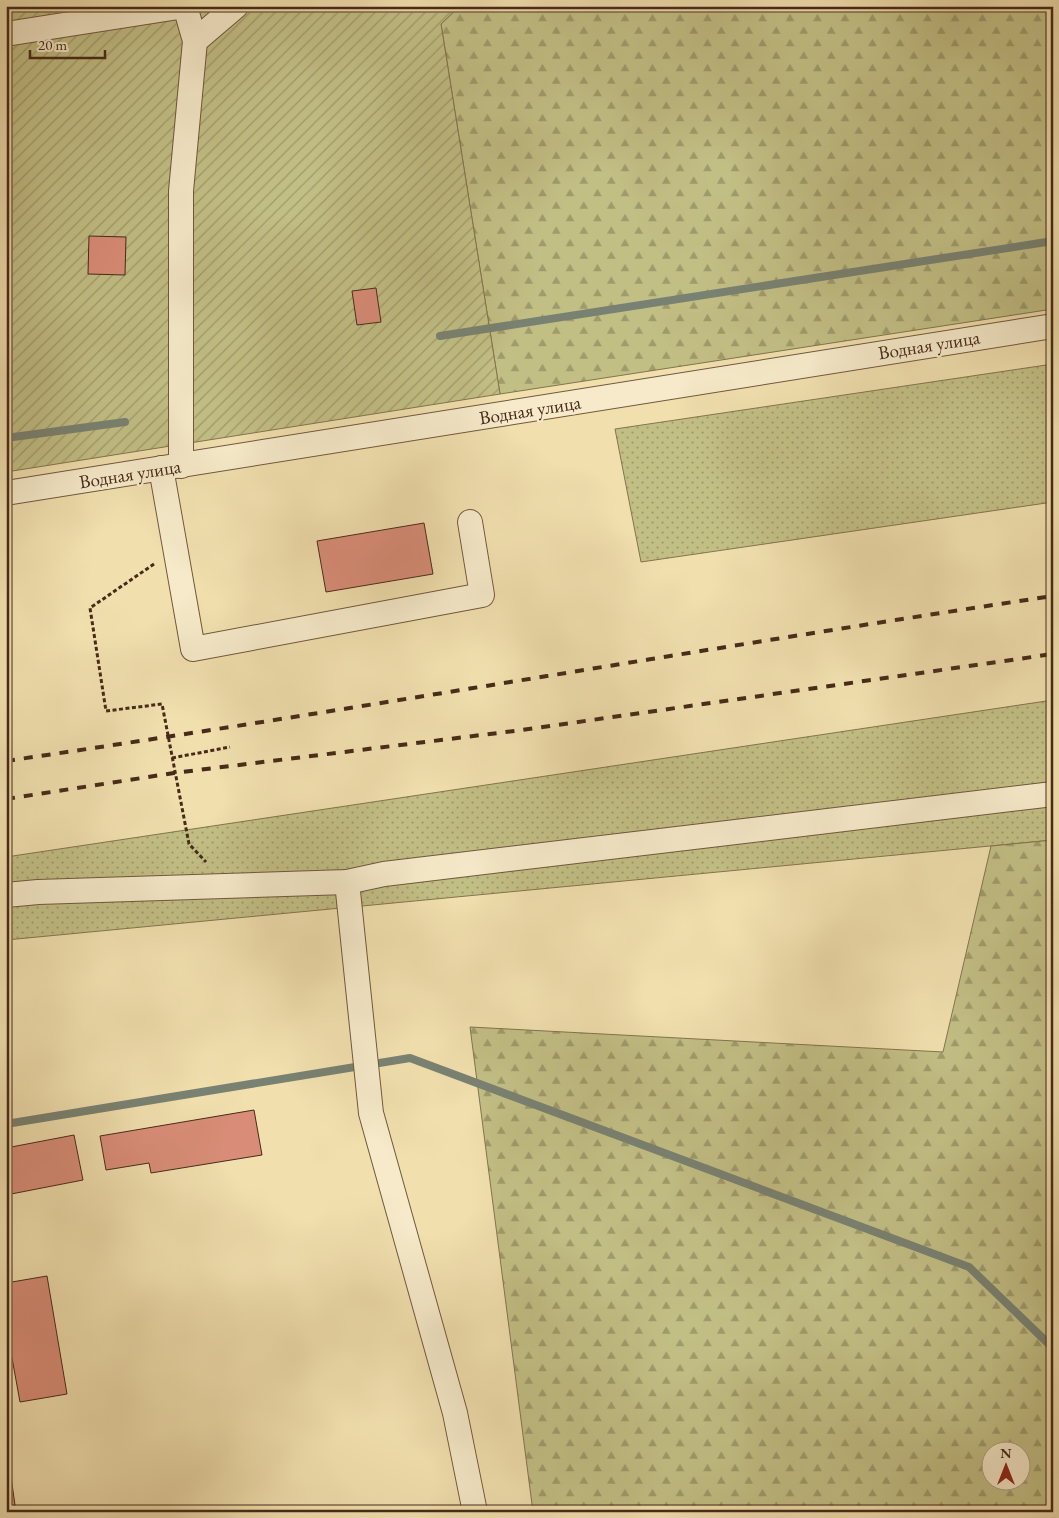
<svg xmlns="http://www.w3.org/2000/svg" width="1059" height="1518" font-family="'EB Garamond',serif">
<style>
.grass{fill:url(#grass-dots);stroke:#84744f}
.forest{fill:url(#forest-firs);stroke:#84744f;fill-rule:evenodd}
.garden{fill:url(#garden-furrows);stroke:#84744f}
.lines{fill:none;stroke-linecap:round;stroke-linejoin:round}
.stream{stroke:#798272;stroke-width:8}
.building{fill:#d98d78;stroke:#472a19}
.minor-casing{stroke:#72573e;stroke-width:26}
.path{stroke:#472a19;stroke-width:3;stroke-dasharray:4 2.5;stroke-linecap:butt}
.minor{stroke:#f6eaca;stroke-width:24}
.rail{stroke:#472a19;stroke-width:4;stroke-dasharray:9 9;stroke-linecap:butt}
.labels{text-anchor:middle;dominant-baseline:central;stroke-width:4.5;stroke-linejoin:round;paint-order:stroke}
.street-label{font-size:19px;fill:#472a19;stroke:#f6eaca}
</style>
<defs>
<pattern id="grass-dots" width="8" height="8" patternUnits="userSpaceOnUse" patternTransform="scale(1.25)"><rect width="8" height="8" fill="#c2bf85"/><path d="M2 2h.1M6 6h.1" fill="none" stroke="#9f9b6c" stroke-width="1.8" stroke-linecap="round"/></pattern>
<pattern id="forest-firs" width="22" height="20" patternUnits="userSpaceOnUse" patternTransform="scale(1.25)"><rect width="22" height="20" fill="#c2bf85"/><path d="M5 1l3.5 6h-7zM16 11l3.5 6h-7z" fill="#9f9b6c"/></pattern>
<pattern id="garden-furrows" width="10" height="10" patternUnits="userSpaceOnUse" patternTransform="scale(1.25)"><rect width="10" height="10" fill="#c2bf85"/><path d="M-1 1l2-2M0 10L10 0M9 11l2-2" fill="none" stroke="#9f9b6c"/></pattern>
</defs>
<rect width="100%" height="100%" fill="#f1dfae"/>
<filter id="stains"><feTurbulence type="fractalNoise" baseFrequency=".004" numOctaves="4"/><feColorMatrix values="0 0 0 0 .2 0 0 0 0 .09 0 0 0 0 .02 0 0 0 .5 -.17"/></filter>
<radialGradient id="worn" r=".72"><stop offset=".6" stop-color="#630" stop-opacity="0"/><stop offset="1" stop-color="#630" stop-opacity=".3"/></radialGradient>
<g class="grass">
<path d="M 1053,364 L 1053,502 L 641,562 L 615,429 Z"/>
<path d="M 1053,700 L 1053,840 L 6,940 L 6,857 Z"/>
</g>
<g class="forest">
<path d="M 460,6 L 1053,6 L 1053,309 L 500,394 L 441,24 Z"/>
<path d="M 1053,840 L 1053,1512 L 533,1512 L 470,1027 L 943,1052 L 991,846 ZM 992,1450 L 1022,1450 L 1022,1480 L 992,1480 Z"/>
</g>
<path class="garden" d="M 6,6 L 460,6 L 441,24 L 500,394 L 6,472 Z"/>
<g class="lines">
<g class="stream">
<path d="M 440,336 L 1053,241"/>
<path d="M 6,438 L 125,422"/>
<path d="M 6,1124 L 410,1058 L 969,1267 L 1053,1348"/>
</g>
</g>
<g class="building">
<path d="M 89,236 L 126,237 L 125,275 L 88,274 Z"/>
<path d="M 376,288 L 381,322 L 357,325 L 352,291 Z"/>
<path d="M 424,523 L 433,574 L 326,592 L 317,541 Z"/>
<path d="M 254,1110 L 262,1155 L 151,1173 L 149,1163 L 106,1170 L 100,1136 Z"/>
<path d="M 74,1135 L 83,1180 L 6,1195 L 6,1148 Z"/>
<path d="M 47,1276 L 67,1394 L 20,1402 L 6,1325 L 6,1283 Z"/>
<path d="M 10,1470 L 16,1512 L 6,1512 L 6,1471 Z"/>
</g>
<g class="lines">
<g class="minor-casing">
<g id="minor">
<path d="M 6,34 L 185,6"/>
<path d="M 195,41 L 236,6"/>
<path d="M 181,466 L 181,191 L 195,41 L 185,6"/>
<path d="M 161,468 L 193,649 L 482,595 L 470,522"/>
<path d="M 6,493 L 1053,326"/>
<path d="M 347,882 L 371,1113 L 455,1413 L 475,1512"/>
<path d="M 6,895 L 38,892 L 347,882 L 384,874 L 1053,794"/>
</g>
</g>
<g class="path">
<path d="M 154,564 L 90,608 L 106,711 L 162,704 L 189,844 L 206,862"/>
<path d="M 172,758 L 230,747"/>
</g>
<use href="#minor" class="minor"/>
<g class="rail">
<path d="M 6,761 C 356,710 703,648 1053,596"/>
<path d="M 6,799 L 174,773 L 522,730 L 1053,654"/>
</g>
</g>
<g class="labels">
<g class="street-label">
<text transform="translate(929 345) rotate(-9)">Водная улица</text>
<text transform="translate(530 410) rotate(-9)">Водная улица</text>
<text transform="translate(130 474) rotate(-9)">Водная улица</text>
</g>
</g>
<rect width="1059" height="1518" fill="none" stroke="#f1dfae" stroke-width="25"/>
<rect x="8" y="8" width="1044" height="1503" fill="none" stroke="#472a19" stroke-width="2.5"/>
<rect x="12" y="12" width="1034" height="1493" fill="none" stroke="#472a19"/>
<g transform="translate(1006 1466)"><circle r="24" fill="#f6eaca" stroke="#b09d83"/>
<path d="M0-4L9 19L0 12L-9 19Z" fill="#8f2418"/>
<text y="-8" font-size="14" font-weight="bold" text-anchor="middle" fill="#472a19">N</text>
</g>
<path d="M30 50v8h75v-8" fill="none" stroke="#472a19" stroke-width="2.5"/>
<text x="38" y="50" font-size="15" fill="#472a19" stroke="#f6eaca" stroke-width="4" paint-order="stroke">20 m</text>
<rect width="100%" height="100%" filter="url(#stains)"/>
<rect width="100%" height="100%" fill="url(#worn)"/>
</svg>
